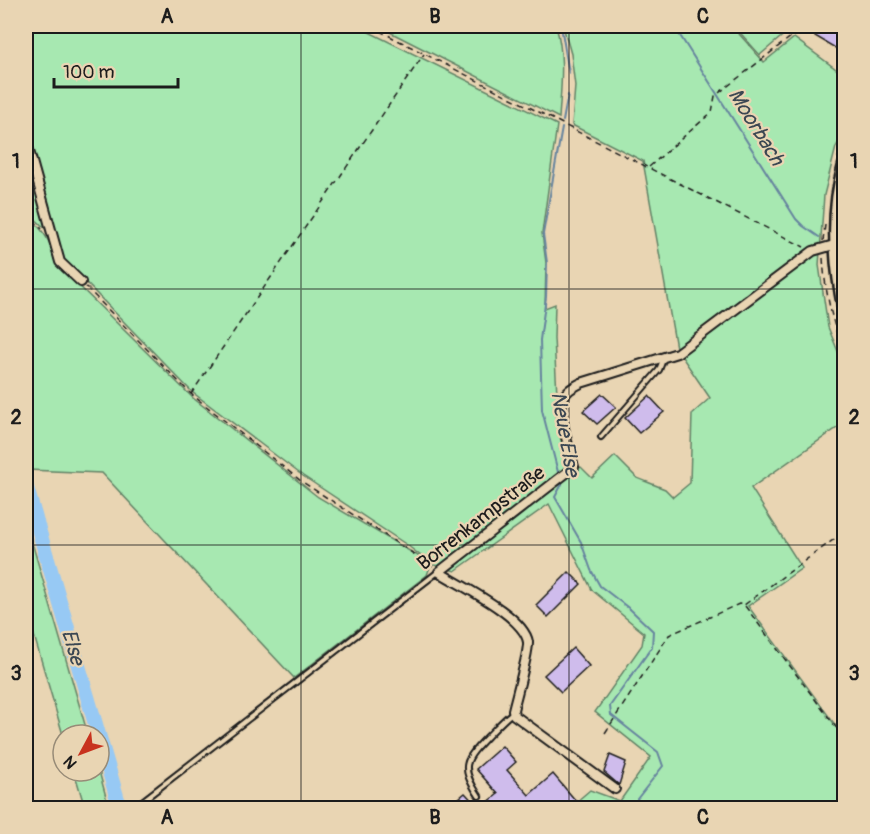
<svg xmlns="http://www.w3.org/2000/svg" width="870" height="834" font-family="Pangolin,sans-serif">
<style>
.green{fill:#a7e8b1;stroke:#628266;stroke-width:1.5}
.lines{fill:none;stroke-linecap:round;stroke-linejoin:round}
.stream{stroke:#66849e;stroke-width:2}
.river{stroke:#97c9f4;stroke-width:15}
.building{fill:#cfbcec;stroke:#1c1c1c;stroke-width:1.5}
.lane-casing{stroke:#1c1c1c;stroke-width:8}
.street-casing{stroke:#1c1c1c;stroke-width:12}
.secondary-casing{stroke:#1c1c1c;stroke-width:15}
.path{stroke:#1c1c1c;stroke-width:1.5;stroke-dasharray:6 4.5;stroke-linecap:butt}
.lane{stroke:#e9d5b3;stroke-width:4}
.street{stroke:#e9d5b3;stroke-width:8}
.secondary{stroke:#e9d5b3;stroke-width:10}
.grid{fill:none;stroke:#1c1c1c;stroke-width:1.5;stroke-opacity:0.55}
.labels{text-anchor:middle;dominant-baseline:central;stroke-width:4.5;stroke-linejoin:round;paint-order:stroke}
.street-label{font-size:20px;fill:#1c1c1c;stroke:#e9d5b3}
.water-label{font-size:21px;font-style:italic;fill:#3b4752;stroke:#e9d5b3}
.neatline{fill:none;stroke:#1c1c1c;stroke-width:2}
.grid-label{font-size:20px;text-anchor:middle;font-weight:bold;fill:#1c1c1c}
</style>
<rect width="100%" height="100%" fill="#e9d5b3"/>
<filter id="ink" filterUnits="userSpaceOnUse"><feTurbulence type="fractalNoise" baseFrequency=".0167" numOctaves="2"/><feDisplacementMap in="SourceGraphic" scale="12" xChannelSelector="R" yChannelSelector="G"/><feConvolveMatrix kernelMatrix="1 2 1 2 8 2 1 2 1" color-interpolation-filters="sRGB"/></filter>
<g filter="url(#ink)">
<g class="green">
<path d="M 26,26 L 357,26 L 557,125 L 542,233 L 546,263 L 545,308 L 555,304 L 554,338 L 557,395 L 572,470 L 581,467 L 592,478 L 615,456 L 637,478 L 665,489 L 673,497 L 690,483 L 692,414 L 710,398 L 676,348 L 643,161 L 572,125 L 575,86 L 571,54 L 563,26 L 732,26 L 764,62 L 794,38 L 844,75 L 844,132 L 836,147 L 824,195 L 819,265 L 828,327 L 844,366 L 844,423 L 751,488 L 802,568 L 748,606 L 844,737 L 844,808 L 569,808 L 590,790 L 620,801 L 651,757 L 595,712 L 642,645 L 644,633 L 592,590 L 549,504 L 455,571 L 431,564 L 427,575 L 294,678 L 102,473 L 27,470 L 26,213 C 44,231 50,240 58,265 L 193,398 L 318,497 L 430,563 L 407,545 L 303,476 L 192,392 L 64,260 L 58,241 L 26,210 Z"/>
<path d="M 378,26 L 556,26 C 565,56 561,87 559,118 Z"/>
<path d="M 734,26 L 781,26 L 787,32 L 760,55 Z"/>
<path d="M 26,522 L 88,735 L 63,735 L 26,608 Z"/>
<path d="M 74,771 L 99,771 L 109,808 L 85,808 Z"/>
</g>
<g class="lines">
<g class="stream">
<path d="M 561,26 L 569,73"/>
<path d="M 674,26 L 796,219 L 803,226 L 819,237"/>
<path d="M 563,121 L 568,95"/>
<path d="M 842,253 L 844,255"/>
<path d="M 559,476 L 542,410 L 540,340 L 546,297 L 547,263 L 543,234 L 562,128"/>
<path d="M 561,481 L 562,484 L 555,497 L 581,542 L 591,570 L 600,586 L 631,610 L 653,631 L 652,647 L 610,706 L 611,715 L 658,752 L 663,766 L 637,799 L 638,808"/>
</g>
<path class="river" d="M 26,486 L 120,808"/>
</g>
<g class="building">
<path d="M 814,26 L 832,26 L 844,33 L 844,48 L 842,52 L 810,33 Z"/>
<path d="M 602,394 L 616,407 L 597,424 L 583,411 Z"/>
<path d="M 649,396 L 664,412 L 639,433 L 625,418 Z"/>
<path d="M 569,572 L 581,584 L 548,617 L 536,605 Z"/>
<path d="M 573,648 L 589,666 L 561,692 L 544,675 Z"/>
<path d="M 502,746 L 516,762 L 507,770 L 529,795 L 553,774 L 576,801 L 567,808 L 481,808 L 498,794 L 476,769 Z"/>
<path d="M 610,755 L 626,762 L 619,785 L 604,772 Z"/>
<path d="M 465,793 L 479,808 L 447,808 Z"/>
</g>
<g class="lines">
<g class="lane-casing">
<g id="lane">
<path d="M 601,437 L 659,370 L 664,357"/>
<path d="M 479,796 C 459,766 465,760 488,736 C 496,728 503,720 512,713"/>
<path d="M 130,808 L 141,802 L 438,572"/>
</g>
</g>
<g class="street-casing">
<g id="street">
<path d="M 26,140 L 60,262 L 81,282"/>
<path d="M 615,789 L 514,715 L 513,710 C 516,697 529,652 528,642 C 524,616 461,586 439,572 L 574,467 C 570,451 557,413 563,399 C 566,390 574,387 581,383 L 677,353 L 813,251 L 834,245"/>
</g>
</g>
<g class="secondary-casing">
<path id="secondary" d="M 844,165 C 830,213 834,263 844,311"/>
</g>
<g class="path">
<path d="M 370,26 L 804,247"/>
<path d="M 838,158 L 844,139"/>
<path d="M 649,167 L 712,112 L 715,96 L 792,36 L 797,26"/>
<path d="M 26,212 L 42,229"/>
<path d="M 823,241 L 825,225"/>
<path d="M 823,258 C 825,291 832,323 844,353"/>
<path d="M 86,287 L 191,394 L 301,481 L 434,567"/>
<path d="M 191,394 L 424,54"/>
<path d="M 745,606 L 844,738"/>
<path d="M 605,733 L 669,635 L 739,604 L 744,605 L 844,532"/>
</g>
<use href="#lane" class="lane"/>
<use href="#street" class="street"/>
<use href="#secondary" class="secondary"/>
</g>
</g>
<path class="grid" d="M 301,26 L 301,808M 569,26 L 569,808M 26,289 L 844,289M 26,545 L 844,545"/>
<g class="labels">
<g class="street-label">
<text transform="translate(481 518) rotate(-38)">Borrenkampstraße</text>
</g>
<g class="water-label">
<text transform="translate(756 127) rotate(58)">Moorbach</text>
<text transform="translate(565 434) rotate(80)">Neue Else</text>
<text transform="translate(73 647) rotate(74)">Else</text>
</g>
</g>
<rect width="870" height="834" fill="none" stroke="#e9d5b3" stroke-width="66"/>
<g transform="translate(81 753) rotate(229)"><circle r="28" fill="#e9d5b3" stroke="#978b77" stroke-width="1.5"/>
<path d="M0-4.5L10 22L0 15L-10 22Z" fill="#c8321e"/>
<text y="-9" font-size="16" font-weight="bold" text-anchor="middle" fill="#1c1c1c">N</text>
</g>
<path d="M54 78v9h124v-9" fill="none" stroke="#1c1c1c" stroke-width="3"/>
<text x="63" y="78" font-size="18" fill="#1c1c1c" stroke="#e9d5b3" stroke-width="4.5" paint-order="stroke">100 m</text>
<rect x="33" y="33" width="804" height="768" class="neatline"/>
<g class="grid-label">
<text x="167" y="23">A</text>
<text x="435" y="23">B</text>
<text x="703" y="23">C</text>
<text x="16" y="168">1</text>
<text x="854" y="168">1</text>
<text x="16" y="424">2</text>
<text x="854" y="424">2</text>
<text x="16" y="680">3</text>
<text x="854" y="680">3</text>
<text x="167" y="824">A</text>
<text x="435" y="824">B</text>
<text x="703" y="824">C</text>
</g>
</svg>
